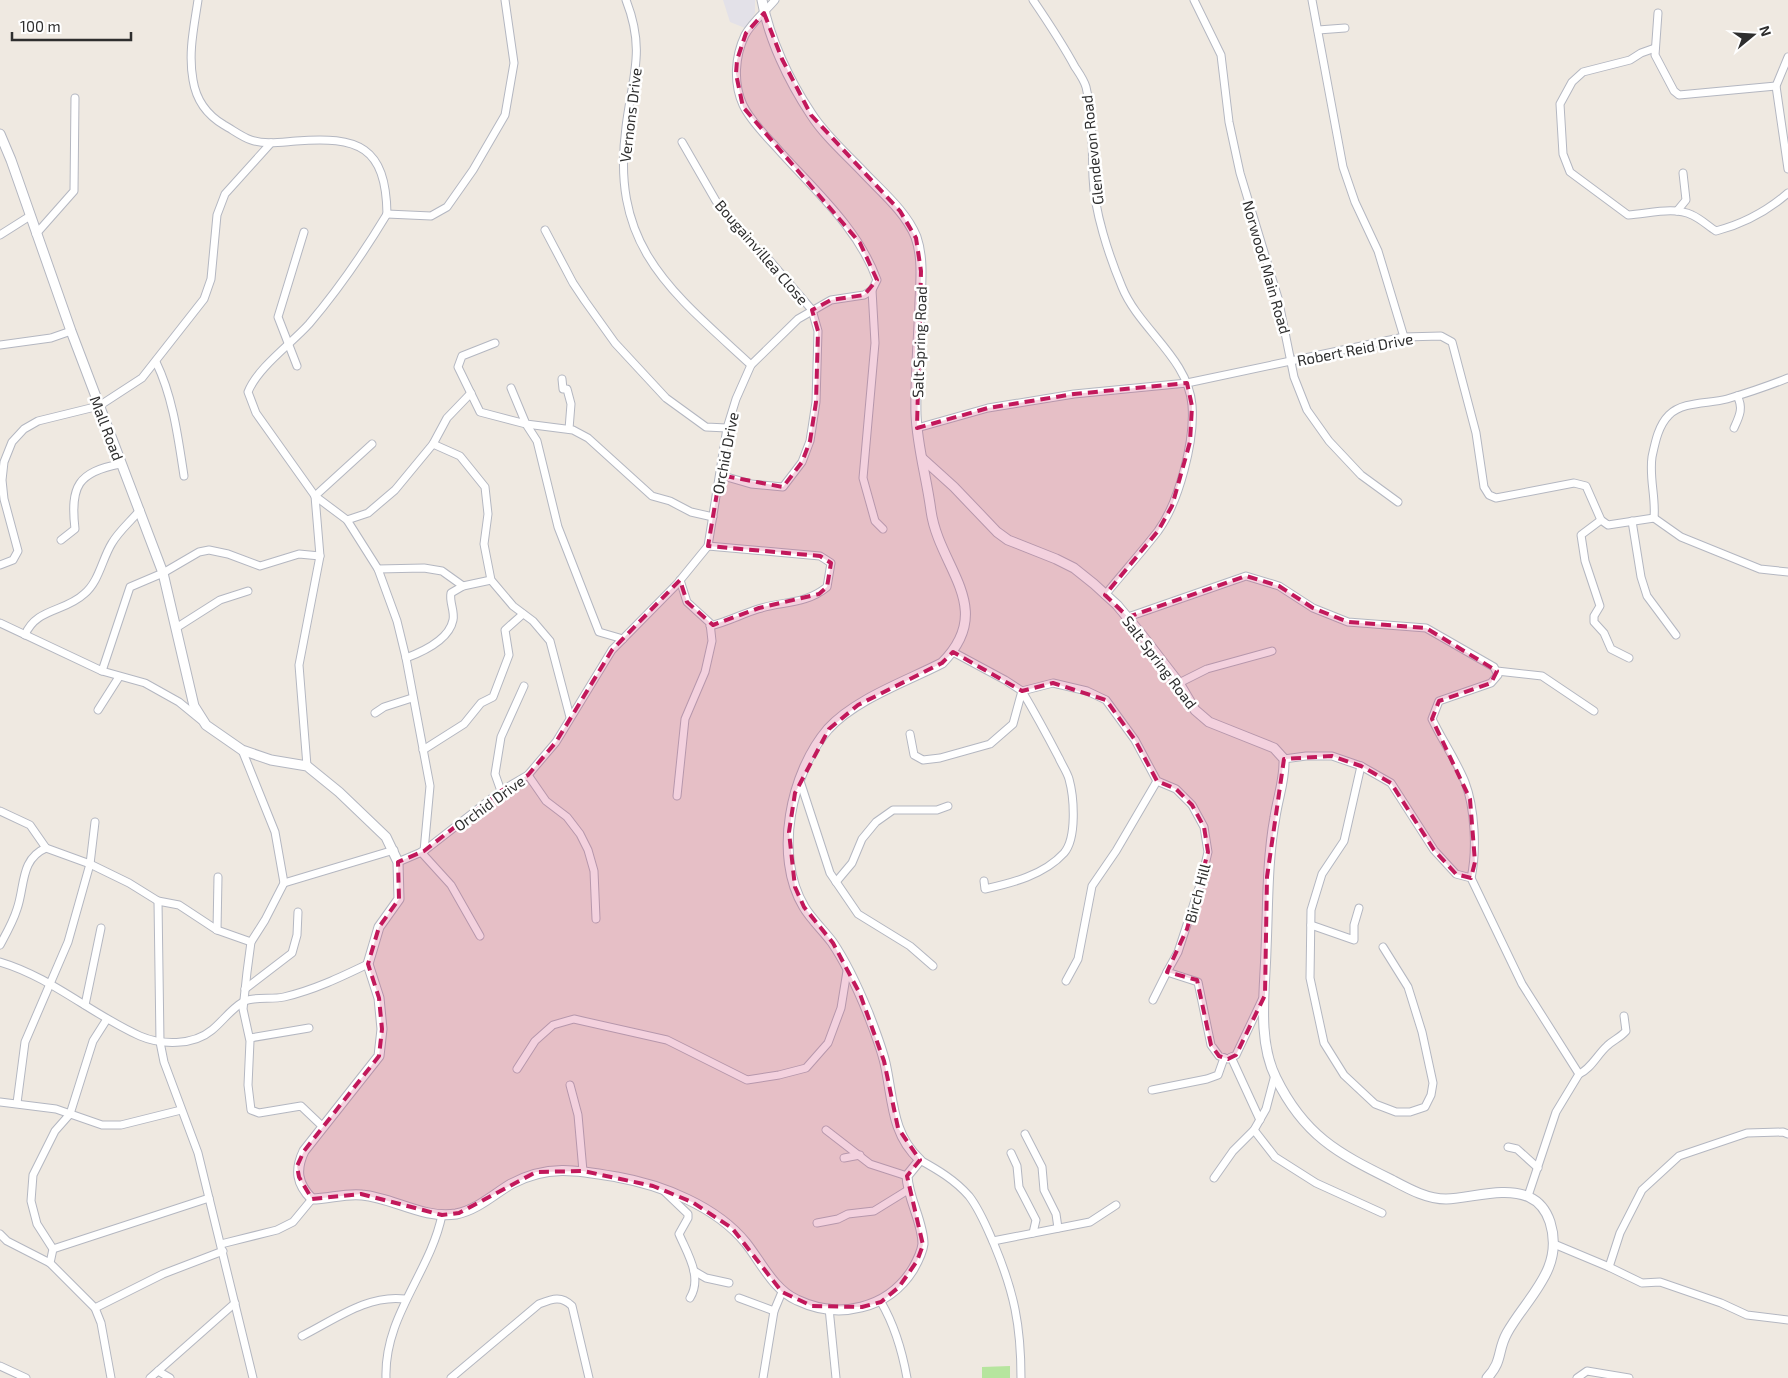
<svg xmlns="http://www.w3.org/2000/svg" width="1788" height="1378" font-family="'Exo 2',sans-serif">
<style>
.industrial{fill:#e3e1e8}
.green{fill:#b6e59e}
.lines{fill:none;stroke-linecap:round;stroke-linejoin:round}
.minor-casing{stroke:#b4b7c1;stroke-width:9}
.tertiary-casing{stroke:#b4b7c1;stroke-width:11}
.minor{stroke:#fff;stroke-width:7}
.tertiary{stroke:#fff;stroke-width:9}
.marked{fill:#c2185b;fill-opacity:0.2;stroke:#c2185b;stroke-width:4;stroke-dasharray:10 6;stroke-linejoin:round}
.labels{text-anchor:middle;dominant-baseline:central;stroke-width:5;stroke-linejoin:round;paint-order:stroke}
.street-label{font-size:15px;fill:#2e2e2e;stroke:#fff}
</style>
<rect width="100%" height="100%" fill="#efe9e1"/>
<path class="industrial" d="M 723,0 L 755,0 L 755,13 L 745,28 L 730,22 Z"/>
<path class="green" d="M 1010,1366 L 1010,1378 L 982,1378 L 982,1367 Z"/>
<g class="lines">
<g class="minor-casing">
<g id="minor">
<path d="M 198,0 C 194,27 188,53 193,80 C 196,99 207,115 224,125 C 233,130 242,137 251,140 C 265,145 282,142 296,141 C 358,136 386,146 387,214"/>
<path d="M 626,0 C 646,51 632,77 626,127 C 610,247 671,291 751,365"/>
<path d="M 1033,0 C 1048,22 1062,43 1075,67 C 1079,73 1084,80 1086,87 C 1093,116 1092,147 1093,177 C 1094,211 1109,256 1122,287 C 1139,329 1188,358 1192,405 C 1195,441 1179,502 1158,531 C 1141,553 1122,574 1105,595"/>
<path d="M 1194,0 L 1221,55 L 1229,122 L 1240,173 L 1278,298 L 1294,377 L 1307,410 L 1329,441 L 1361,475 L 1398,502"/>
<path d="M 1312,0 L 1343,167 L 1355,202 L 1378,251 L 1404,337"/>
<path d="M 1658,13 L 1655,55 L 1674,91 L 1679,95 L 1776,86"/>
<path d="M 1318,30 L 1345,28"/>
<path d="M 1655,48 L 1641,53 L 1630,60 L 1583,72 L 1572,82 L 1560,104 L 1563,154 L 1570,172 L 1628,215 C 1648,214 1674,206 1692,215 C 1701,219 1708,226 1716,231 C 1743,224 1766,212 1788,193"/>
<path d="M 1788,57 L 1776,86 L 1788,169"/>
<path d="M 682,142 L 716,201 L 742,233 L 770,261 L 812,310 L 818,331 L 816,402 L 810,441 L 802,462 L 783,487 L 751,484 L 720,475"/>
<path d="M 1677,211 L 1686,200 L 1683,173"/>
<path d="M 387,214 C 364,252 338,290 309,324 C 291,344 258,367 248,392 L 256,413 L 315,496 L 347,520 L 378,569 L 397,621 L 406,658 L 430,786 L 424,851"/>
<path d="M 387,214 L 431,216 L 447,207 L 473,170 L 505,115 L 514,63 L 505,0"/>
<path d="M 545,230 L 573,283 L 585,301 L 615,343 L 666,398 L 706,427 L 727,428"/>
<path d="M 36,234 L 74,191 L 75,98"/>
<path d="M 0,235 L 30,216"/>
<path d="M 872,290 L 875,343 L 863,478 L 875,521 L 883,529"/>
<path d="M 495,343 L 462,356 L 458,367 L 480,412 L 526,424 L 537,441 L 558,527 L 599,632 L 623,639"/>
<path d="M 0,345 L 51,338 L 71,331"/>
<path d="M 156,362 C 173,397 178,437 184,476"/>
<path d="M 297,366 L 278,317 L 304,232"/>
<path d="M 562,379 L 563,389 L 567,389 L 571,404 L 569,429"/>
<path d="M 511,388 L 526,424 L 573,430 L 588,438 L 652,496 L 670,501 L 691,512 L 713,517"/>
<path d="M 917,428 L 988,408 L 1074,394 L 1187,383 L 1404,337 L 1441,336 L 1452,342 L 1476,433 L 1484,487 L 1489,495 L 1496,498 L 1574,483 L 1586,486 L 1601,520 L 1608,525 L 1654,518 L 1681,537 L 1760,569 L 1788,572"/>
<path d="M 1734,428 C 1739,417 1744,408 1737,396"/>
<path d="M 433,444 L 460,456 L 485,487 L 488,514 L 484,544 L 491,580 L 513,606 L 533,621 L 550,641 L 570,717"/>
<path d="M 315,496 L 372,444"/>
<path d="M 1654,518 C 1656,497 1649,478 1652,457 C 1655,443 1658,426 1669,415 C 1683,401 1709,404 1727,399 C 1747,393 1768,386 1788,378"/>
<path d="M 347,520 L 368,513 L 395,490 L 433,444 L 447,418 L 471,393"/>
<path d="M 1601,520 L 1581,535 L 1585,561 L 1600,606 L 1594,616 L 1594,622 L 1604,633 L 1611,649 L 1629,658"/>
<path d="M 1632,521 L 1641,577 L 1647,596 L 1676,635"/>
<path d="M 61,540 L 75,529 C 70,486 78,472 120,464"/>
<path d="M 708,546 L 820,556 L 831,563 L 827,587 C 805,605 782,601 758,609 C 742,614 727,622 710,626"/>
<path d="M 0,565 L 13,560 L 18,551 L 4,499 L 2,480 L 4,462 L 12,442 L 24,429 L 38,421 L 99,406 L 142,378 L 204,299 L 211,279 L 217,215 L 225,194 L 271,143"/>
<path d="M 378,569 L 424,568 L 442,571 L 463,586"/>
<path d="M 1128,617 L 1246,576 L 1279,586 L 1313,608 L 1348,622 L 1426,628 L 1494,667 L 1498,675 L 1491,683 L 1439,701 L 1432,719 C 1442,740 1456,760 1465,782 C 1475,808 1477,851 1471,878"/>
<path d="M 0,623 L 102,671 L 145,683 L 179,702 L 201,720"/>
<path d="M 176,628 L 220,600 L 248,591"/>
<path d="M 25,635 C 36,608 65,612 84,594 C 99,582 102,559 112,543 C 119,531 131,521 140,510"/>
<path d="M 953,652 L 1005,680 L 1022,691 L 1053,683 L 1087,691 L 1106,700 L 1135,740 L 1157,781 L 1176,789 L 1192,805 L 1204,827 L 1208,852 L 1201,882 L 1178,952 L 1167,972 L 1198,982 L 1211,1045 L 1219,1056 L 1228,1059 L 1236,1055 L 1262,1000"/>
<path d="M 406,658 C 422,652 449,640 453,620 C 455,611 449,602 451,593 L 463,586 L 491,580"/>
<path d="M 102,671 L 130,587 L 163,573 L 199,552 L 209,550 L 228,554 L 260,566 L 299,554 L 320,556"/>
<path d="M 1497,671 L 1542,676 L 1594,711"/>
<path d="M 1179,683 L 1207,669 L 1272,651"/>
<path d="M 98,710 L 119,677"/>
<path d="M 375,713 L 384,707 L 412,698"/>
<path d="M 910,734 L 914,755 L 923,760 L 940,758 L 990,744 L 1013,724 L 1022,691 C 1035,713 1047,735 1059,758 C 1062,765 1067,772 1069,779 C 1074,797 1077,838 1064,853 C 1044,875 1012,883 985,889 L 984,881"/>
<path d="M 242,750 L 275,832 L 284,883 L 265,920 L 251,942 L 247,972 L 243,1009 L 250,1041 L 248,1085 L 251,1110 L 259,1113 L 301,1106 L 322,1126"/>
<path d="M 423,750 L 464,724 L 481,703 L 493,697 L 509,655 L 505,630 L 523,614"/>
<path d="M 1284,759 L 1306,756 L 1332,756 L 1361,766 L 1391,783 L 1434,850 L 1456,874 L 1471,878 L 1522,984 L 1579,1074 L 1556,1112 L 1528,1196"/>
<path d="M 307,766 L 299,665 L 320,556 L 315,496"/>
<path d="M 1361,766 L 1344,841 L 1322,874 L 1311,910 L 1310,978 L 1324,1043 L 1344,1075 L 1375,1104 L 1396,1112 L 1410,1112 L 1425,1107 L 1431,1095 L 1433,1083 L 1422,1032 L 1408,987 L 1383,947"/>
<path d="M 528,775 L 546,801 L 567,817 L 580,834 L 588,850 L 594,871 L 596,919"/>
<path d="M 800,781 L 830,873 L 858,914 L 910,946 L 933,966"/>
<path d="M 501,791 L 495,774 L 501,737 L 524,686"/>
<path d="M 677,796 L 685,719 L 705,672 L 712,641 L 710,623 L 687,602 L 680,580"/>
<path d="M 0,811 L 30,825 L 46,848 L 90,864 L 129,883 L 158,901 L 179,905 L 217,930 L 251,942"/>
<path d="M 421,852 L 451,885 L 480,936"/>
<path d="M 398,862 L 424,851 L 501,791 L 528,775 L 556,742 L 612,650 L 677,584 L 708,546 L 727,428 L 736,399 L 751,365 L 798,319 L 831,300 L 864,295 L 872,290 L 877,280 C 858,227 812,188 776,147 C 765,135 750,120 743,105 C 733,83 735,56 745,35 C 752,22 766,11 775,0"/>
<path d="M 836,882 L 852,863 L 862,839 L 876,822 L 893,810 L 937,810 L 948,806"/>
<path d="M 284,883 L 394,850"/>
<path d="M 158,901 L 160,1042 L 164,1062 L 198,1153 L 253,1378"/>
<path d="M 1311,925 L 1354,940 L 1354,925 L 1359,908"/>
<path d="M 217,930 L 218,877"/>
<path d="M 0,945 C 6,934 13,922 17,909 C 25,887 20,859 46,848"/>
<path d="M 0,962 C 51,977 91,1014 140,1036 C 161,1045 193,1046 212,1030 C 222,1022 231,1009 243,1002 C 253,996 272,1000 284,997 C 314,990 341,977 368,964"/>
<path d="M 1066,981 L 1078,959 L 1092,886 L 1116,851 L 1157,781"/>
<path d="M 245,989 L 292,953 L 297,935 L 298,912"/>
<path d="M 1153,1000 L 1167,972"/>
<path d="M 85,1005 L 101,928"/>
<path d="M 107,1019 L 93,1041 L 70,1114 L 55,1131 L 33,1175 L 31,1201 L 37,1224 L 53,1249 L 50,1263 L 95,1308 L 101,1323 L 111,1378"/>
<path d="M 250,1038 L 309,1028"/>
<path d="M 1231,1057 L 1260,1120"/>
<path d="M 517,1069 L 535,1041 L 553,1025 L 574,1019 L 667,1040 L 747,1080 L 779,1075 L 806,1068 L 828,1043 L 841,1008 L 847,971"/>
<path d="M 1579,1074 C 1591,1069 1597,1055 1607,1046 C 1613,1040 1620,1038 1626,1031 L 1624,1016"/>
<path d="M 570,1085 L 578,1115 L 583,1171"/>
<path d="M 1152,1090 L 1207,1079 L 1218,1075 L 1224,1058"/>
<path d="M 0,1102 L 56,1109 L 102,1125 L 121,1125 L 181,1110"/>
<path d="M 17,1103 L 25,1042 L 68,942 L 90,864 L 95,822"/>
<path d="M 826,1130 L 870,1164 L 907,1176"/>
<path d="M 1254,1130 L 1275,1157 L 1316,1183 L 1382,1213"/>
<path d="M 1025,1134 L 1042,1167 L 1044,1190 L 1056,1214 L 1058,1228"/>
<path d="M 1508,1147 L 1517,1149 L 1538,1168"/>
<path d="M 1011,1153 L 1017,1166 L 1019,1187 L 1036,1220 L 1033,1233"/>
<path d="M 844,1158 L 860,1155"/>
<path d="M 920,1160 C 938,1170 955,1180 969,1196 C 980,1210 987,1228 994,1244 C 1014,1292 1021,1325 1021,1378"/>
<path d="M 1214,1178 L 1233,1151 L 1254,1130 L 1266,1109 L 1275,1075"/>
<path d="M 664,1191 L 688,1214 L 688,1218 L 679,1234 C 687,1253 703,1277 690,1298"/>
<path d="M 817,1223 L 838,1219 L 848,1214 L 874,1211 L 908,1190"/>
<path d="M 0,1234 L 7,1241 L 50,1263"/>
<path d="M 993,1241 L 1090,1222 L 1116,1205"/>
<path d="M 221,1244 L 277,1230 L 293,1222 L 312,1199"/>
<path d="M 1554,1244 L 1609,1267 L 1642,1283 L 1660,1282 L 1721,1303 L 1747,1315 L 1788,1320"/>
<path d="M 53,1249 L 209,1198"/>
<path d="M 1609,1267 L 1620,1233 L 1642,1190 L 1679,1156 L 1747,1133 L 1783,1132 L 1788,1134"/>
<path d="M 694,1271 L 706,1278 L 729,1283"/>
<path d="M 739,1298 L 774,1311"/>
<path d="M 881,1302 C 895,1326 902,1350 907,1378"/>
<path d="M 95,1308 L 163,1274 L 223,1251"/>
<path d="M 829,1308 L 836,1378"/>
<path d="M 302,1336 C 334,1320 368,1294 405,1299"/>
<path d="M 0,1366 L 26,1378"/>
<path d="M 158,1371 L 170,1378"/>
<path d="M 150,1378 L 235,1303"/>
<path d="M 386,1378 C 384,1316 430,1273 442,1215"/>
<path d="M 451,1378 L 539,1304 C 552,1299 561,1295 572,1306 L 589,1378"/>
<path d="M 763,1378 L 774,1311 L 782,1292"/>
<path d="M 1577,1378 L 1587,1371 L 1629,1378"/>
</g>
</g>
<g class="tertiary-casing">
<g id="tertiary">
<path d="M 0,134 L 11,160 L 71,331 L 163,573 L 194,706 L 206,725 L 242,750 L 271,760 L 307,766 L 339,792 L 386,837 L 398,862 L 399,899 L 379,927 L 368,964 L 379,998 L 382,1029 L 379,1056 L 304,1151 C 295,1170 297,1184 312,1199 C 329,1199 345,1193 362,1195 C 394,1198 423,1219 456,1214 C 477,1210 494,1194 511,1184 C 547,1164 578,1170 617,1177 C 662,1185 716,1206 746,1243 C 761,1262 774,1290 797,1300 C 839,1320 888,1309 913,1269 C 917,1262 922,1252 923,1244 C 923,1222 908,1199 907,1176 L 920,1160 C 891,1134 893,1098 885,1063 C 881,1046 874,1029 868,1013 C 859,991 845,961 832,942 C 823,930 811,919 804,907 C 773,856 791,772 828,729 C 855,699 907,681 942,663 C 997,608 939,568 931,511 C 927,479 917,446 916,414 C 915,376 919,338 920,301 C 921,280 923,257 916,237 C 906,212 882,192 864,173 C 846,154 825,136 811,114 C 789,81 769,39 762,0"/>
<path d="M 923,459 L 954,487 L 997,532 L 1008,540 L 1056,559 L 1074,568 L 1094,584 L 1117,605 L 1142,635 L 1179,683 L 1195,710 L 1209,722 L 1274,748 L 1284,759 C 1285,779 1278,797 1275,817 C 1267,861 1268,905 1266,950 C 1265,990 1257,1040 1276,1078 C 1304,1135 1337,1153 1392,1180 C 1409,1189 1427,1199 1446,1199 C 1472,1198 1505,1186 1529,1197 C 1540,1202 1546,1210 1550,1222 C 1565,1269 1527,1297 1507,1333 C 1497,1351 1503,1361 1487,1378"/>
</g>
</g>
<use href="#minor" class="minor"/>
<use href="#tertiary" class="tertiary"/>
</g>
<path class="marked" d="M 764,13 L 782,59 L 811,115 L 900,211 L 916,238 L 921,271 L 917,428 L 988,408 L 1074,394 L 1187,383 L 1192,406 L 1190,442 L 1172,506 L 1158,531 L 1105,595 L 1128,617 L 1246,576 L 1279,586 L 1313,608 L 1348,622 L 1426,628 L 1497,671 L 1491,683 L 1439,701 L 1432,719 L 1470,799 L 1475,862 L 1471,878 L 1456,874 L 1434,850 L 1391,783 L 1361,766 L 1332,756 L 1284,759 L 1267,877 L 1265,995 L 1236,1055 L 1228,1059 L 1219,1056 L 1211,1045 L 1197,980 L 1167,972 L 1187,929 L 1208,852 L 1204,827 L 1192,805 L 1176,789 L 1157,781 L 1135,740 L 1106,700 L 1053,683 L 1022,691 L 953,652 L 942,663 L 858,705 L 829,729 L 795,793 L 789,832 L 795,887 L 804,907 L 833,943 L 860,994 L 884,1061 L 898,1128 L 920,1160 L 907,1176 L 923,1245 L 917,1261 L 899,1287 L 881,1302 L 862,1307 L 812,1306 L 782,1292 L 732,1228 L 692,1202 L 653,1186 L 583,1171 L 536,1172 L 459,1213 L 442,1215 L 361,1194 L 312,1199 L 299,1177 L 297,1166 L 304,1151 L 379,1056 L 382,1029 L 379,998 L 368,964 L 379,927 L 399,899 L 398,862 L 424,851 L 501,791 L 528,775 L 556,742 L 612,650 L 680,580 L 687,602 L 713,625 L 759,608 L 819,594 L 827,587 L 831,563 L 820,556 L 708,546 L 720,475 L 783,487 L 802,462 L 810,441 L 816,402 L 818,331 L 812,310 L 831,300 L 864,295 L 877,280 L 860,243 L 743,107 L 736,74 L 737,60 L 746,33 Z"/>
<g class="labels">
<g class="street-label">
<text transform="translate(630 115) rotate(-83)">Vernons Drive</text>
<text transform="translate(1092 150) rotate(-96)">Glendevon Road</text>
<text transform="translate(762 252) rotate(49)">Bougainvillea Close</text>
<text transform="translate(1267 267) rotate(74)">Norwood Main Road</text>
<text transform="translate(919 342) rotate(-88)">Salt Spring Road</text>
<text transform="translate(1355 349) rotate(-11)">Robert Reid Drive</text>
<text transform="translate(107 428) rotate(69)">Mall Road</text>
<text transform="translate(725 453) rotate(-79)">Orchid Drive</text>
<text transform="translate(1160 662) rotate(53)">Salt Spring Road</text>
<text transform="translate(489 803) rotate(-36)">Orchid Drive</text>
<text transform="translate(1197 893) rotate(-75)">Birch Hill</text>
</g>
</g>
<g transform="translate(1753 35) rotate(72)" stroke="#ffffff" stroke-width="4" paint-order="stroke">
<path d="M0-4L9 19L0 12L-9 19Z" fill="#2e2e2e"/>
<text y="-8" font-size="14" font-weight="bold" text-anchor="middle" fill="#2e2e2e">N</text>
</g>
<path d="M12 32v8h119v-8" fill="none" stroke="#2e2e2e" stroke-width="2.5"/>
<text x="20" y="32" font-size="15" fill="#2e2e2e" stroke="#ffffff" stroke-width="4" paint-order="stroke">100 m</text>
</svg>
